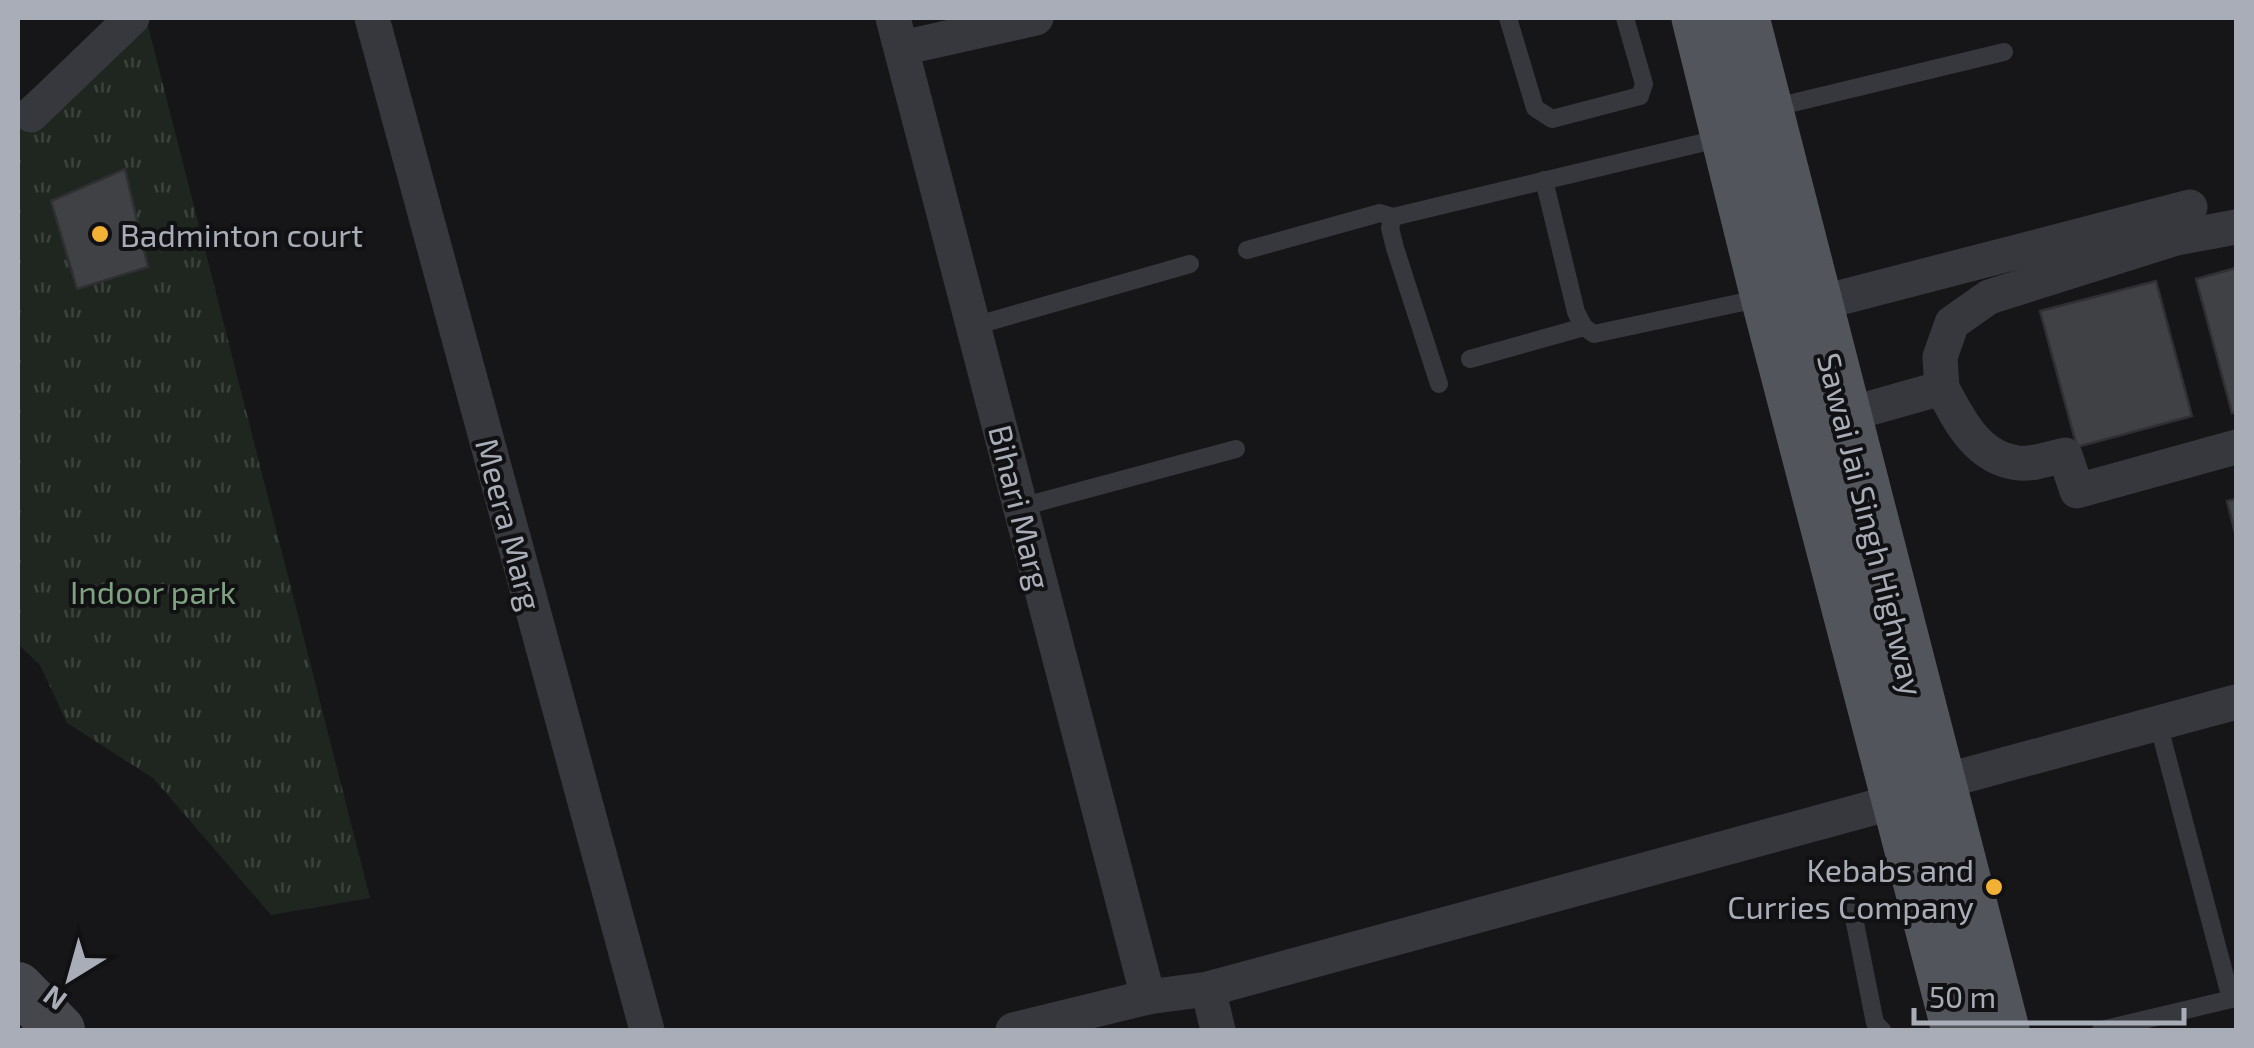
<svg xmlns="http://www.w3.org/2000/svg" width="2254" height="1048" font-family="'Exo 2',sans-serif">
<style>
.park{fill:url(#park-tufts)}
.building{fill:#404145;stroke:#303034;stroke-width:2.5}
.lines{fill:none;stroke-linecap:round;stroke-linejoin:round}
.lane{stroke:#37383d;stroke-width:18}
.street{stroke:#37383d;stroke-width:35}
.secondary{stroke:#45474d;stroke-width:50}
.primary{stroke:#53555c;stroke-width:55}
.poi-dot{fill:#f2b134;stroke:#111113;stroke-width:4}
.labels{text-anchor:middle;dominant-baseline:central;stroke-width:8;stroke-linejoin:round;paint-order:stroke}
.poi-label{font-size:32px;fill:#a8adb8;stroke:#111113;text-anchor:start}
.street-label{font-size:32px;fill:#a8adb8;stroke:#111113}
.park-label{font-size:32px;fill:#7fa381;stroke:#111113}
</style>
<defs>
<pattern id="park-tufts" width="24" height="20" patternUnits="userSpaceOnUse" patternTransform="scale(2.5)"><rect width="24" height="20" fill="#1e261f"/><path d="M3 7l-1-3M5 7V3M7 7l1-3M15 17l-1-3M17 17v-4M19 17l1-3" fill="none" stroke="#3c433d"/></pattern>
</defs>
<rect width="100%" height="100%" fill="#161618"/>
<path class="park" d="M 116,18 L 146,18 L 370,898 L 271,915 L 153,778 L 67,723 L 40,665 L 18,644 L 18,102 Z"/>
<g class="building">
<path d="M 125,169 L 148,267 L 77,289 L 51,201 Z"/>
<path d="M 2236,268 L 2236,412 L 2232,413 L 2196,279 Z"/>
<path d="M 2156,281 L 2192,416 L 2077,447 L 2040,311 Z"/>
<path d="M 2236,499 L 2236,537 L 2227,501 Z"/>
</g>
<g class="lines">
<g class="lane">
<path d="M 1508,18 L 1535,108 L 1552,119 L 1640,96 L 1644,84 L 1625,18"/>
<path d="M 1772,108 L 2004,52"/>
<path d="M 1544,180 L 1576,312 L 1584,327 L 1594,334 L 1762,298"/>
<path d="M 1247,250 L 1380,213 L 1393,217"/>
<path d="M 974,326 L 1190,264"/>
<path d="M 1470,359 L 1584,327"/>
<path d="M 1439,384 L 1395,248 L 1390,228 L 1393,217 L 1722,138"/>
<path d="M 1021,507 L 1236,449"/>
<path d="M 2158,723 L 2231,999"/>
<path d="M 1852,908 L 1875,1023 L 1882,1030"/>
<path d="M 2101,1030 L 2236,998"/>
</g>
<g class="street">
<path d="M 372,18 L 647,1030"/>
<path d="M 893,18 L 1148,997"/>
<path d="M 902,48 L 1036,18"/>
<path d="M 31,115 L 132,18"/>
<path d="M 1816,304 L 2190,207"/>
<path d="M 1942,388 L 1940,357 L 1952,323 L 1989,297 L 2176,238 L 2236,227"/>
<path d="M 1846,415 L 1942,388 C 1959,420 1977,458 2018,463 C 2032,465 2051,458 2065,455 L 2077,491 L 2236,447"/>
<path d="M 1937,783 L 2236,702"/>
<path d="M 1208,989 L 1218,1030"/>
<path d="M 1013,1030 L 1148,997 L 1208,989 L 1901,800"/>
</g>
<path class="secondary" d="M 18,987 L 60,1030"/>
<g class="primary">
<path d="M 1699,18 L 1768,297 L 1959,1030"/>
<path d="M 1742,18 L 2002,1030"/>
</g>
</g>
<g class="poi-dot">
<circle cx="100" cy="234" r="10"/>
<circle cx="1994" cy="887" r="10"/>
</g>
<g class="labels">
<g class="poi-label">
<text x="120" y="234">Badminton court</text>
<text x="1974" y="869" text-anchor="end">Kebabs and<tspan x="1974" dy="37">Curries Company</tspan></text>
</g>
<g class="street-label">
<text transform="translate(1021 507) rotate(76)">Bihari Marg</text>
<text transform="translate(510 524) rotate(75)">Meera Marg</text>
<text transform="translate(1872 524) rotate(76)">Sawai Jai Singh Highway</text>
</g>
<g class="park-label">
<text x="153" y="591">Indoor park</text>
</g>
</g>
<rect width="2254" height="1048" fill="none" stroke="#a8adb8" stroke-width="40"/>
<g transform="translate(70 978) rotate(217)" stroke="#111113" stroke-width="8" paint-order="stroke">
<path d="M0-8L18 38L0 25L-18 38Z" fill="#a8adb8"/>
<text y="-15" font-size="28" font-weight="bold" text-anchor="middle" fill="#a8adb8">N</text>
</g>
<path d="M1914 1008v15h270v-15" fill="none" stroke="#a8adb8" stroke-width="5"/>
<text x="1929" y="1008" font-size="30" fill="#a8adb8" stroke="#111113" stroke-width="8" paint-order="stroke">50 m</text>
</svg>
